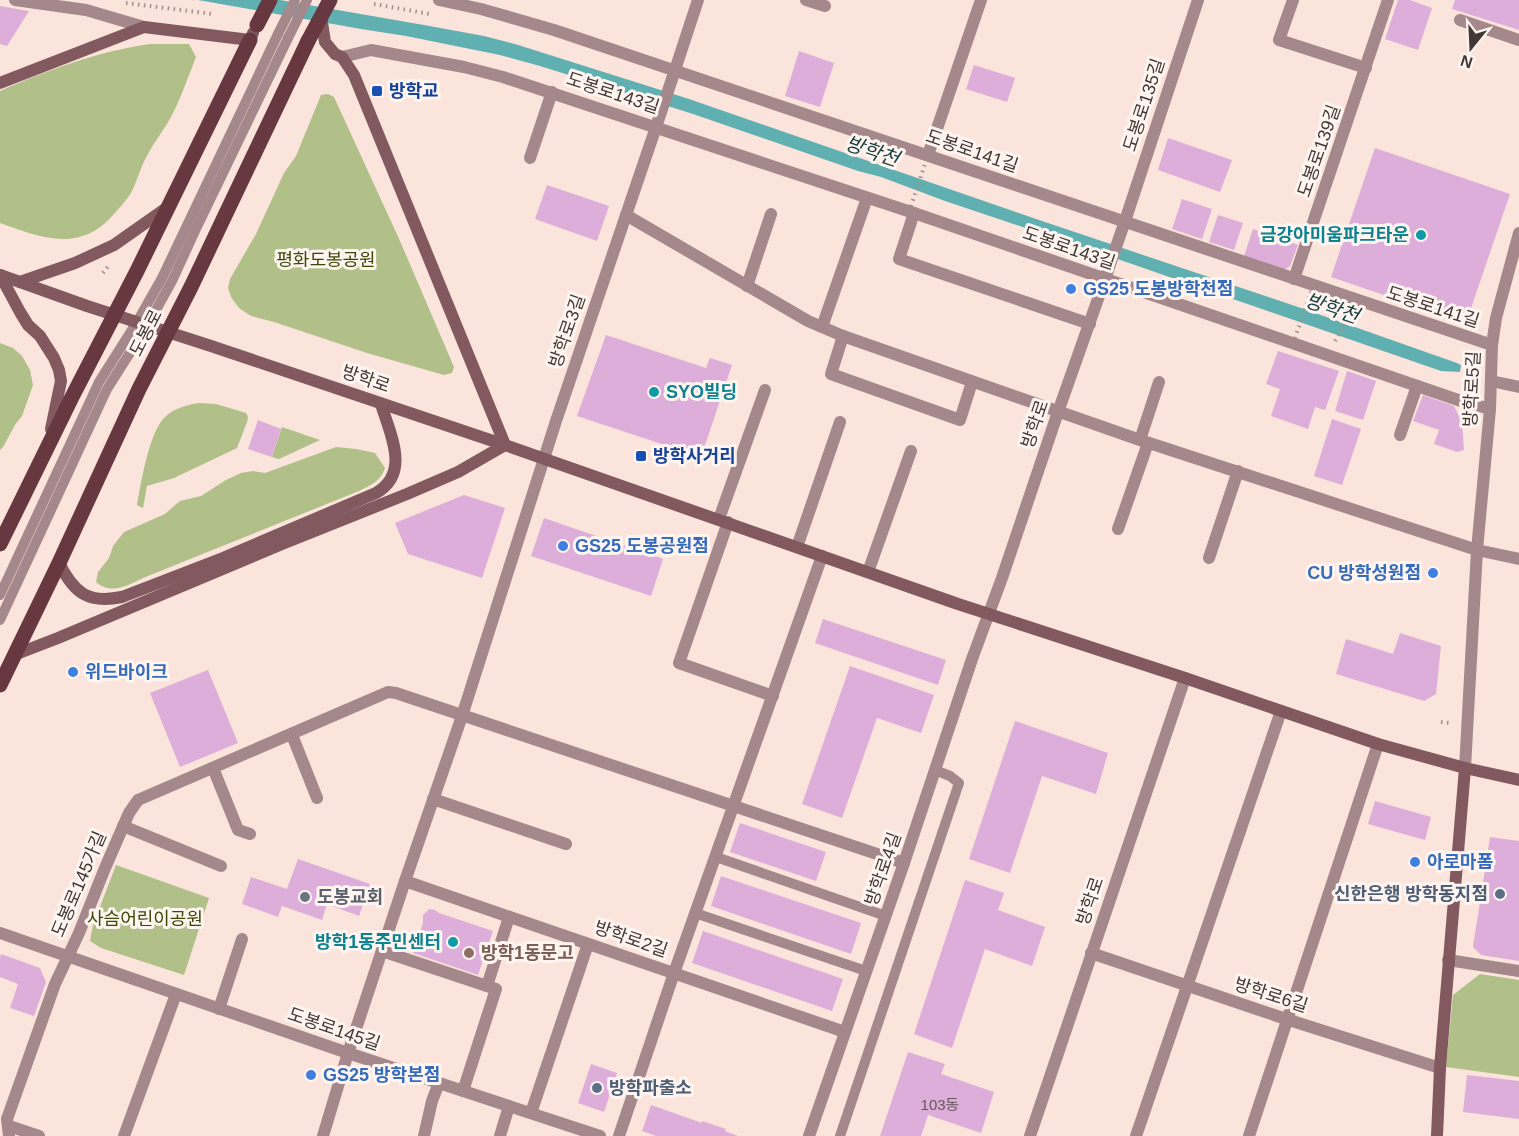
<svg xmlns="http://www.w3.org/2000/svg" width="1519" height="1136" font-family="Helvetica,'Noto Sans KR',sans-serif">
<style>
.green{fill:#b0c088}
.water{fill:#60b0b1}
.building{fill:#ddaed9}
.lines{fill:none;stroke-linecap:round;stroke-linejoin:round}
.path{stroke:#a0908a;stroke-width:4;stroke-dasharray:1.5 4.5;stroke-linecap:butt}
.lane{stroke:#a4888b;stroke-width:10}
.street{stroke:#a4888b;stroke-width:12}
.secondary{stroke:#81595f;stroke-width:12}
.primary{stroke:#673840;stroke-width:15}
.path-bridge{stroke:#a0908a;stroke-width:4;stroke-dasharray:1.5 4.5;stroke-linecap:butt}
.lane-bridge{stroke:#a4888b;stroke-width:10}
.street-bridge{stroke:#a4888b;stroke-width:12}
.primary-bridge{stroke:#673840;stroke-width:15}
.transit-dot{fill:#1a4fb4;stroke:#fef5f1;stroke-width:2}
.culture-dot{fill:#0f9aa8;stroke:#fef5f1;stroke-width:2}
.shop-dot{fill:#3f7fe0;stroke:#fef5f1;stroke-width:2}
.service-dot{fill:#5c6f8a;stroke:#fef5f1;stroke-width:2}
.worship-dot{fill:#6b7280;stroke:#fef5f1;stroke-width:2}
.education-dot{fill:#8d6e63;stroke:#fef5f1;stroke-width:2}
.labels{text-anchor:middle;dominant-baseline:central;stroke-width:6;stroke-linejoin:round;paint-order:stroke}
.number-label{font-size:15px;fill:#69565f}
.transit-label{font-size:18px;font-weight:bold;fill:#164399;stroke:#fef5f1;text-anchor:start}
.street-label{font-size:18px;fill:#423936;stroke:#fef5f1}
.culture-label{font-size:18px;font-weight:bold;fill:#0d838f;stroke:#fef5f1;text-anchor:end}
.park-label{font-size:18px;fill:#3b4805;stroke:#fef5f1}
.shop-label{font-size:18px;font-weight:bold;fill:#366cbe;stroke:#fef5f1;text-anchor:start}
.service-label{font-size:18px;font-weight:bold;fill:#4e5e75;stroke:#fef5f1;text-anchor:end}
.worship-label{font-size:18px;font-weight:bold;fill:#5b616d;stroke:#fef5f1;text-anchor:start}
.education-label{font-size:18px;font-weight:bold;fill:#785e54;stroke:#fef5f1;text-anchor:start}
.water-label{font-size:20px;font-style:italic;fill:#173d3e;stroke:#fef5f1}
</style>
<rect width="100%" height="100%" fill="#fbe4db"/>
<g class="green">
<path d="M 150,44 L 189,44 L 196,57 C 188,77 181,98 171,117 C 164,130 154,142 147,156 C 141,166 138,178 133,189 C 128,199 120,207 113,215 C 80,253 41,238 0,223 L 0,91 C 48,70 99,51 150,44 Z"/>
<path d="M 328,94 L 334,97 L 400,241 L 454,367 L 452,373 L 444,375 L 367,353 L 274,322 L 251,316 L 239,308 L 231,297 L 228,288 L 230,279 L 256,234 L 284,173 L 296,156 L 321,95 Z"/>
<path d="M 0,343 L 13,348 L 22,356 L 30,370 L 33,385 L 22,416 L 15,425 L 3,447 L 0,450 Z"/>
<path d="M 199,403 L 216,404 L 246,413 L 248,417 L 247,422 L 237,448 L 174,478 L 147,486 L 143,508 L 137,505 C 141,483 149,432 165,417 C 174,408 187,405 199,403 Z"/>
<path d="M 282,427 L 320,440 L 279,459 L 272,457 Z"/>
<path d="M 336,447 L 356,449 L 375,453 L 385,468 C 381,481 371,485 359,491 L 143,578 C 127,586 111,595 96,582 L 98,572 L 109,558 L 113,546 L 124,532 L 165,514 L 180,501 L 201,496 L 226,480 L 241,473 L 253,471 L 265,473 Z"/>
<path d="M 116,865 L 209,898 L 184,975 L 101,948 L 90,941 L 93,925 Z"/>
<path d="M 1480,974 L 1519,980 L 1519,1077 L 1446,1067 L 1453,995 Z"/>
</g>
<path class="water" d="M 198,0 L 280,0 L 424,25 L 484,36 L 515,44 L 689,99 L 1039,220 L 1298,307 L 1457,363 L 1461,365 L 1460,372 L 1441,371 L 1103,254 L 945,201 L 881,177 L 858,171 L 693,114 L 540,66 L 500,55 L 406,36 L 361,29 Z"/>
<g class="building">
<path d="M 1398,0 L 1410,0 L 1432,8 L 1418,50 L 1385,39 Z"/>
<path d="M 1455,0 L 1519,0 L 1519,30 L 1452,9 Z"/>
<path d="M 0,6 L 29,11 L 7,46 L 0,44 Z"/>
<path d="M 799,51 L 834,63 L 820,107 L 785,96 Z"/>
<path d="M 974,65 L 1015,78 L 1007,102 L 966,89 Z"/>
<path d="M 1168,138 L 1232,160 L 1220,192 L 1158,170 Z"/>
<path d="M 1375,148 L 1510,194 L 1466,323 L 1331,277 Z"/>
<path d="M 547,185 L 609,206 L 597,241 L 535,219 Z"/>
<path d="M 1182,199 L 1212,209 L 1202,239 L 1172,229 Z"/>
<path d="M 1218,215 L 1243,223 L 1234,250 L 1209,242 Z"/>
<path d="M 1253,229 L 1298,245 L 1290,266 L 1284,270 L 1244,256 Z"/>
<path d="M 606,335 L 706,368 L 710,358 L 732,365 L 701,457 L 577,416 Z"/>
<path d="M 1278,351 L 1339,371 L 1325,410 L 1315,407 L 1308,429 L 1271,416 L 1280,389 L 1266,384 Z"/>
<path d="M 1347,371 L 1376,381 L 1363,420 L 1335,411 Z"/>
<path d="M 1423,395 L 1454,406 L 1462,422 L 1464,450 L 1457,452 L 1434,444 L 1439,430 L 1413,421 Z"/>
<path d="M 1332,419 L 1361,429 L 1342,485 L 1314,476 Z"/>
<path d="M 258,420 L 281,429 L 272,457 L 248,449 Z"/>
<path d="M 464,495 L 505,508 L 482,578 L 408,554 L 395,523 Z"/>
<path d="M 544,518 L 663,559 L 651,596 L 531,556 Z"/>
<path d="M 823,619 L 946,660 L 938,685 L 815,643 Z"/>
<path d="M 1400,633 L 1441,646 L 1436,694 L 1424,701 L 1336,674 L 1346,639 L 1393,654 Z"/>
<path d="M 850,666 L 934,695 L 921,733 L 877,718 L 842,818 L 802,804 Z"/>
<path d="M 208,670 L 238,743 L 180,767 L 150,693 Z"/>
<path d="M 1015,721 L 1108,753 L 1096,794 L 1042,776 L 1010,873 L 969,859 Z"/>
<path d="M 1375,801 L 1431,817 L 1425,840 L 1368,824 Z"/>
<path d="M 740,823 L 826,852 L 816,881 L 730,852 Z"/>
<path d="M 1490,837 L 1519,841 L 1519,961 L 1481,955 L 1473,947 Z"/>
<path d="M 298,859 L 370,884 L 359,916 L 327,904 L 322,920 L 282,906 L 278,917 L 242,904 L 251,877 L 287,889 Z"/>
<path d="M 721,876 L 861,923 L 851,954 L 711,906 Z"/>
<path d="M 965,880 L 1004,893 L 998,910 L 1045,927 L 1032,966 L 985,949 L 952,1048 L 914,1034 Z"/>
<path d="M 429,909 L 435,910 L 439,913 L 493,931 L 478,975 L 413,953 L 423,923 L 423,915 Z"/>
<path d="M 703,931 L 843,979 L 832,1011 L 692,963 Z"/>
<path d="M 1,954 L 40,968 L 46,982 L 34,1016 L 10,1008 L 18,984 L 0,977 L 0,958 Z"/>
<path d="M 908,1052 L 945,1064 L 941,1074 L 994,1092 L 981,1133 L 928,1115 L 921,1136 L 880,1136 Z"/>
<path d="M 591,1064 L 617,1073 L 604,1112 L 578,1103 Z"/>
<path d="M 1467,1075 L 1519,1081 L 1519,1119 L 1463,1112 Z"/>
<path d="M 651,1105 L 702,1123 L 702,1121 L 726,1129 L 725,1131 L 738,1136 L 656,1136 L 642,1131 Z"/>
</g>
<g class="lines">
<g class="path">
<path d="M 126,3 L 213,14"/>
<path d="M 374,4 L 430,14"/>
<path d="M 103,273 L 109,265"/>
<path d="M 1335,341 L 1350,314"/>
<path d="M 1441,722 L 1450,723"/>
</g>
<g class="lane">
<path d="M 0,595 L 99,382 L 137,322 L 162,278 L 278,34"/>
<path d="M 0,620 L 107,389 L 147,326 L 172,281 L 195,231 L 288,38"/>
<path d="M 716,857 L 886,916"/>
<path d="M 695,913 L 866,971"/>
<path d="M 840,1136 L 959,783 L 950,776 L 935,770"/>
</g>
<g class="street">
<path d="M 15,0 L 86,10 L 144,27"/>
<path d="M 439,0 L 481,9 L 554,30 L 1492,345"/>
<path d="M 806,0 L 825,6"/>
<path d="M 1293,0 L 1279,40 L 1366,68"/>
<path d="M 1460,20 L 1519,40"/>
<path d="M 342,57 L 371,50 L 464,67 L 503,77 L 914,213 L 1461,401 L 1490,409"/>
<path d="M 675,70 L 698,0"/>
<path d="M 928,155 L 981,0"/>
<path d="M 530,158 L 552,92"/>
<path d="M 914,213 L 899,259 L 1090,324"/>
<path d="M 626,215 L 808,321 L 843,336 L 1140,440 L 1477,550 L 1519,559"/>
<path d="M 1125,221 L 1198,0"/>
<path d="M 1294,279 L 1388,0"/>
<path d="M 747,286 L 771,214"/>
<path d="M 822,327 L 867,198"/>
<path d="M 843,336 L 831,374 L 960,420 L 972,382"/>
<path d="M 1491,381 L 1519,387"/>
<path d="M 1400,435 L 1417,386"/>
<path d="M 1140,440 L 1159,382"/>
<path d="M 719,519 L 765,390"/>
<path d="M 728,522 L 679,663 L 773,696"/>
<path d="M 1118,529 L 1148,443"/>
<path d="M 797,547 L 840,422"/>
<path d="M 1209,558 L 1238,471"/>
<path d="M 868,572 L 911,451"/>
<path d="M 292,735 L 317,798"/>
<path d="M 213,768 L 238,830 L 250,834"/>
<path d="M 1465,768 L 1477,550 L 1490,409 L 1492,345 L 1496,318 L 1519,233"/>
<path d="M 433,799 L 566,844"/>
<path d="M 123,826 L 221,866"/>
<path d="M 405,881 L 845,1032"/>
<path d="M 0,933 L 348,1053 L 600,1136"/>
<path d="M 382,951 L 487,986"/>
<path d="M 1091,953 L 1286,1019 L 1440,1068"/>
<path d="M 1448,960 L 1519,971"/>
<path d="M 219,1009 L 242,939"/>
<path d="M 463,1091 L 496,989 L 487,986 L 509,917"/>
<path d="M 531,1113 L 588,944"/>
<path d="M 9,1126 L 39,1136"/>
<path d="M 9,1136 L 7,1119 L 55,984 L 79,933 L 105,868 L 129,813 L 138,800 L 388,692 L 396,693 L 904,863"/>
<path d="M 124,1136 L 176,994"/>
<path d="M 323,1136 L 348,1053 L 405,881 L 462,716 L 556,421 L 656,127"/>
<path d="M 424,1136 L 432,1101 L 439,1083"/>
<path d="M 500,1136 L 509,1106"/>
<path d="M 619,1136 L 674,973 L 822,556"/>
<path d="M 809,1136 L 904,863 L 972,659 L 1002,578 L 1058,412 L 1105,279"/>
<path d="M 1030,1136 L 1185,678"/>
<path d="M 1136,1136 L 1281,711"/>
<path d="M 1249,1136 L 1378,744"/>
</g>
<g class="secondary">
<path d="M 321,16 L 325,42 L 335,54 L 342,57 L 354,75 L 505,445"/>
<path d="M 0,83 L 144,27 L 250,40 L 253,33"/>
<path d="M 0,275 L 87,306 L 211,346 L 505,445 L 958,604 L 1185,678 L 1378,744 L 1465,768 L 1519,780"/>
<path d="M 0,275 L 20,312 L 28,325 L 40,336 L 54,358 L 59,370 L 61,381 L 51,429"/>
<path d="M 20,282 L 75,263 L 114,245 L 168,207"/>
<path d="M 59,563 C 74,593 88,604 122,597 L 223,558 L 376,493 C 411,473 390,434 381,404"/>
<path d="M 14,655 L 58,638 L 282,544 L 407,494 L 458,472 L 505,445"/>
<path d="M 1437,1136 L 1440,1068 L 1465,768"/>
</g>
<g class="primary">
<path d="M 0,544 L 72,397 L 137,271 L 250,40"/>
<path d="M 0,685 L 59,563 L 139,389 L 191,287 L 308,41"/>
</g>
<g class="path-bridge">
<path d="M 909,212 L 928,155"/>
<path d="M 1293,344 L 1313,286"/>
</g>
<g class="lane-bridge">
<path d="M 278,34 L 295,0"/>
<path d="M 288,38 L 307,0"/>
</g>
<g class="street-bridge">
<path d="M 656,127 L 675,70"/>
<path d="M 1105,279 L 1125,221"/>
</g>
<g class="primary-bridge">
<path d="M 257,25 L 270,0"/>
<path d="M 308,41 L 330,0"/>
</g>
</g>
<g class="transit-dot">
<rect x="371" y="85" width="12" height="12" rx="3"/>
<rect x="635" y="450" width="12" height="12" rx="3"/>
</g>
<g class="culture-dot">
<circle cx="1421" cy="235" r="6"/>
<circle cx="654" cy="392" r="6"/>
<circle cx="453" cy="942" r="6"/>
</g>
<g class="shop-dot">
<circle cx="1071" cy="289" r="6"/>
<circle cx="563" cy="546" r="6"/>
<circle cx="1433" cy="573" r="6"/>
<circle cx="73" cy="672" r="6"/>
<circle cx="1415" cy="862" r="6"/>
<circle cx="311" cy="1075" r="6"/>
</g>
<g class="service-dot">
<circle cx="1500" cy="894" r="6"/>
<circle cx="597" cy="1088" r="6"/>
</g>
<circle class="worship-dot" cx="305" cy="897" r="6"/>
<circle class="education-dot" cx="469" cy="953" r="6"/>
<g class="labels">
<g class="number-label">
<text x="940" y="1104">103동</text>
</g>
<g class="transit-label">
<text x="389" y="91">방학교</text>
<text x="653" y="456">방학사거리</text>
</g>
<g class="street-label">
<text transform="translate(613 93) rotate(18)">도봉로143길</text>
<text transform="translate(1144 105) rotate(-72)">도봉로135길</text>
<text transform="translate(972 151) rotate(19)">도봉로141길</text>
<text transform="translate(1319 151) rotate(-71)">도봉로139길</text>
<text transform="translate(1069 248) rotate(19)">도봉로143길</text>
<text transform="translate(1433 307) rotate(18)">도봉로141길</text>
<text transform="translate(567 331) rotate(-71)">방학로3길</text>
<text transform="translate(146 333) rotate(-63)">도봉로</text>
<text transform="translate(366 379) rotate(19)">방학로</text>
<text transform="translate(1472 389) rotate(-87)">방학로5길</text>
<text transform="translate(1035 424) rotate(-71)">방학로</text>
<text transform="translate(883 869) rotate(-71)">방학로4길</text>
<text transform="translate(79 884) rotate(-67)">도봉로145가길</text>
<text transform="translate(1090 901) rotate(-71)">방학로</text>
<text transform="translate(631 939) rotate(19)">방학로2길</text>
<text transform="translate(1271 995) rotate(18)">방학로6길</text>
<text transform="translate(334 1029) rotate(19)">도봉로145길</text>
</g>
<g class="culture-label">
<text x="1409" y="235">금강아미움파크타운</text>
<text x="666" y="392" text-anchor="start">SYO빌딩</text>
<text x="441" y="942">방학1동주민센터</text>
</g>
<g class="park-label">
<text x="326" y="260">평화도봉공원</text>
<text x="145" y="919">사슴어린이공원</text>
</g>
<g class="shop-label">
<text x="1083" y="289">GS25 도봉방학천점</text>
<text x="575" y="546">GS25 도봉공원점</text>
<text x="1421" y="573" text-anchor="end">CU 방학성원점</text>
<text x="85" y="672">위드바이크</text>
<text x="1427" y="862">아로마폼</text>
<text x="323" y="1075">GS25 방학본점</text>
</g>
<g class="service-label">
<text x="1488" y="894">신한은행 방학동지점</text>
<text x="609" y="1088" text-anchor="start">방학파출소</text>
</g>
<g class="worship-label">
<text x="317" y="897">도봉교회</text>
</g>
<g class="education-label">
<text x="481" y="953">방학1동문고</text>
</g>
<g class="water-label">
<text transform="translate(872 151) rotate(19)">방학천</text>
<text transform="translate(1332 308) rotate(19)">방학천</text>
</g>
</g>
<g transform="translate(1471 48) rotate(198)" stroke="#fef5f1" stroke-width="4.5" paint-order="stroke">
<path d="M0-4.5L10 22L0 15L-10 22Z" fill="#423936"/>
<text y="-9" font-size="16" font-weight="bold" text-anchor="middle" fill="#423936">N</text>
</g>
</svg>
